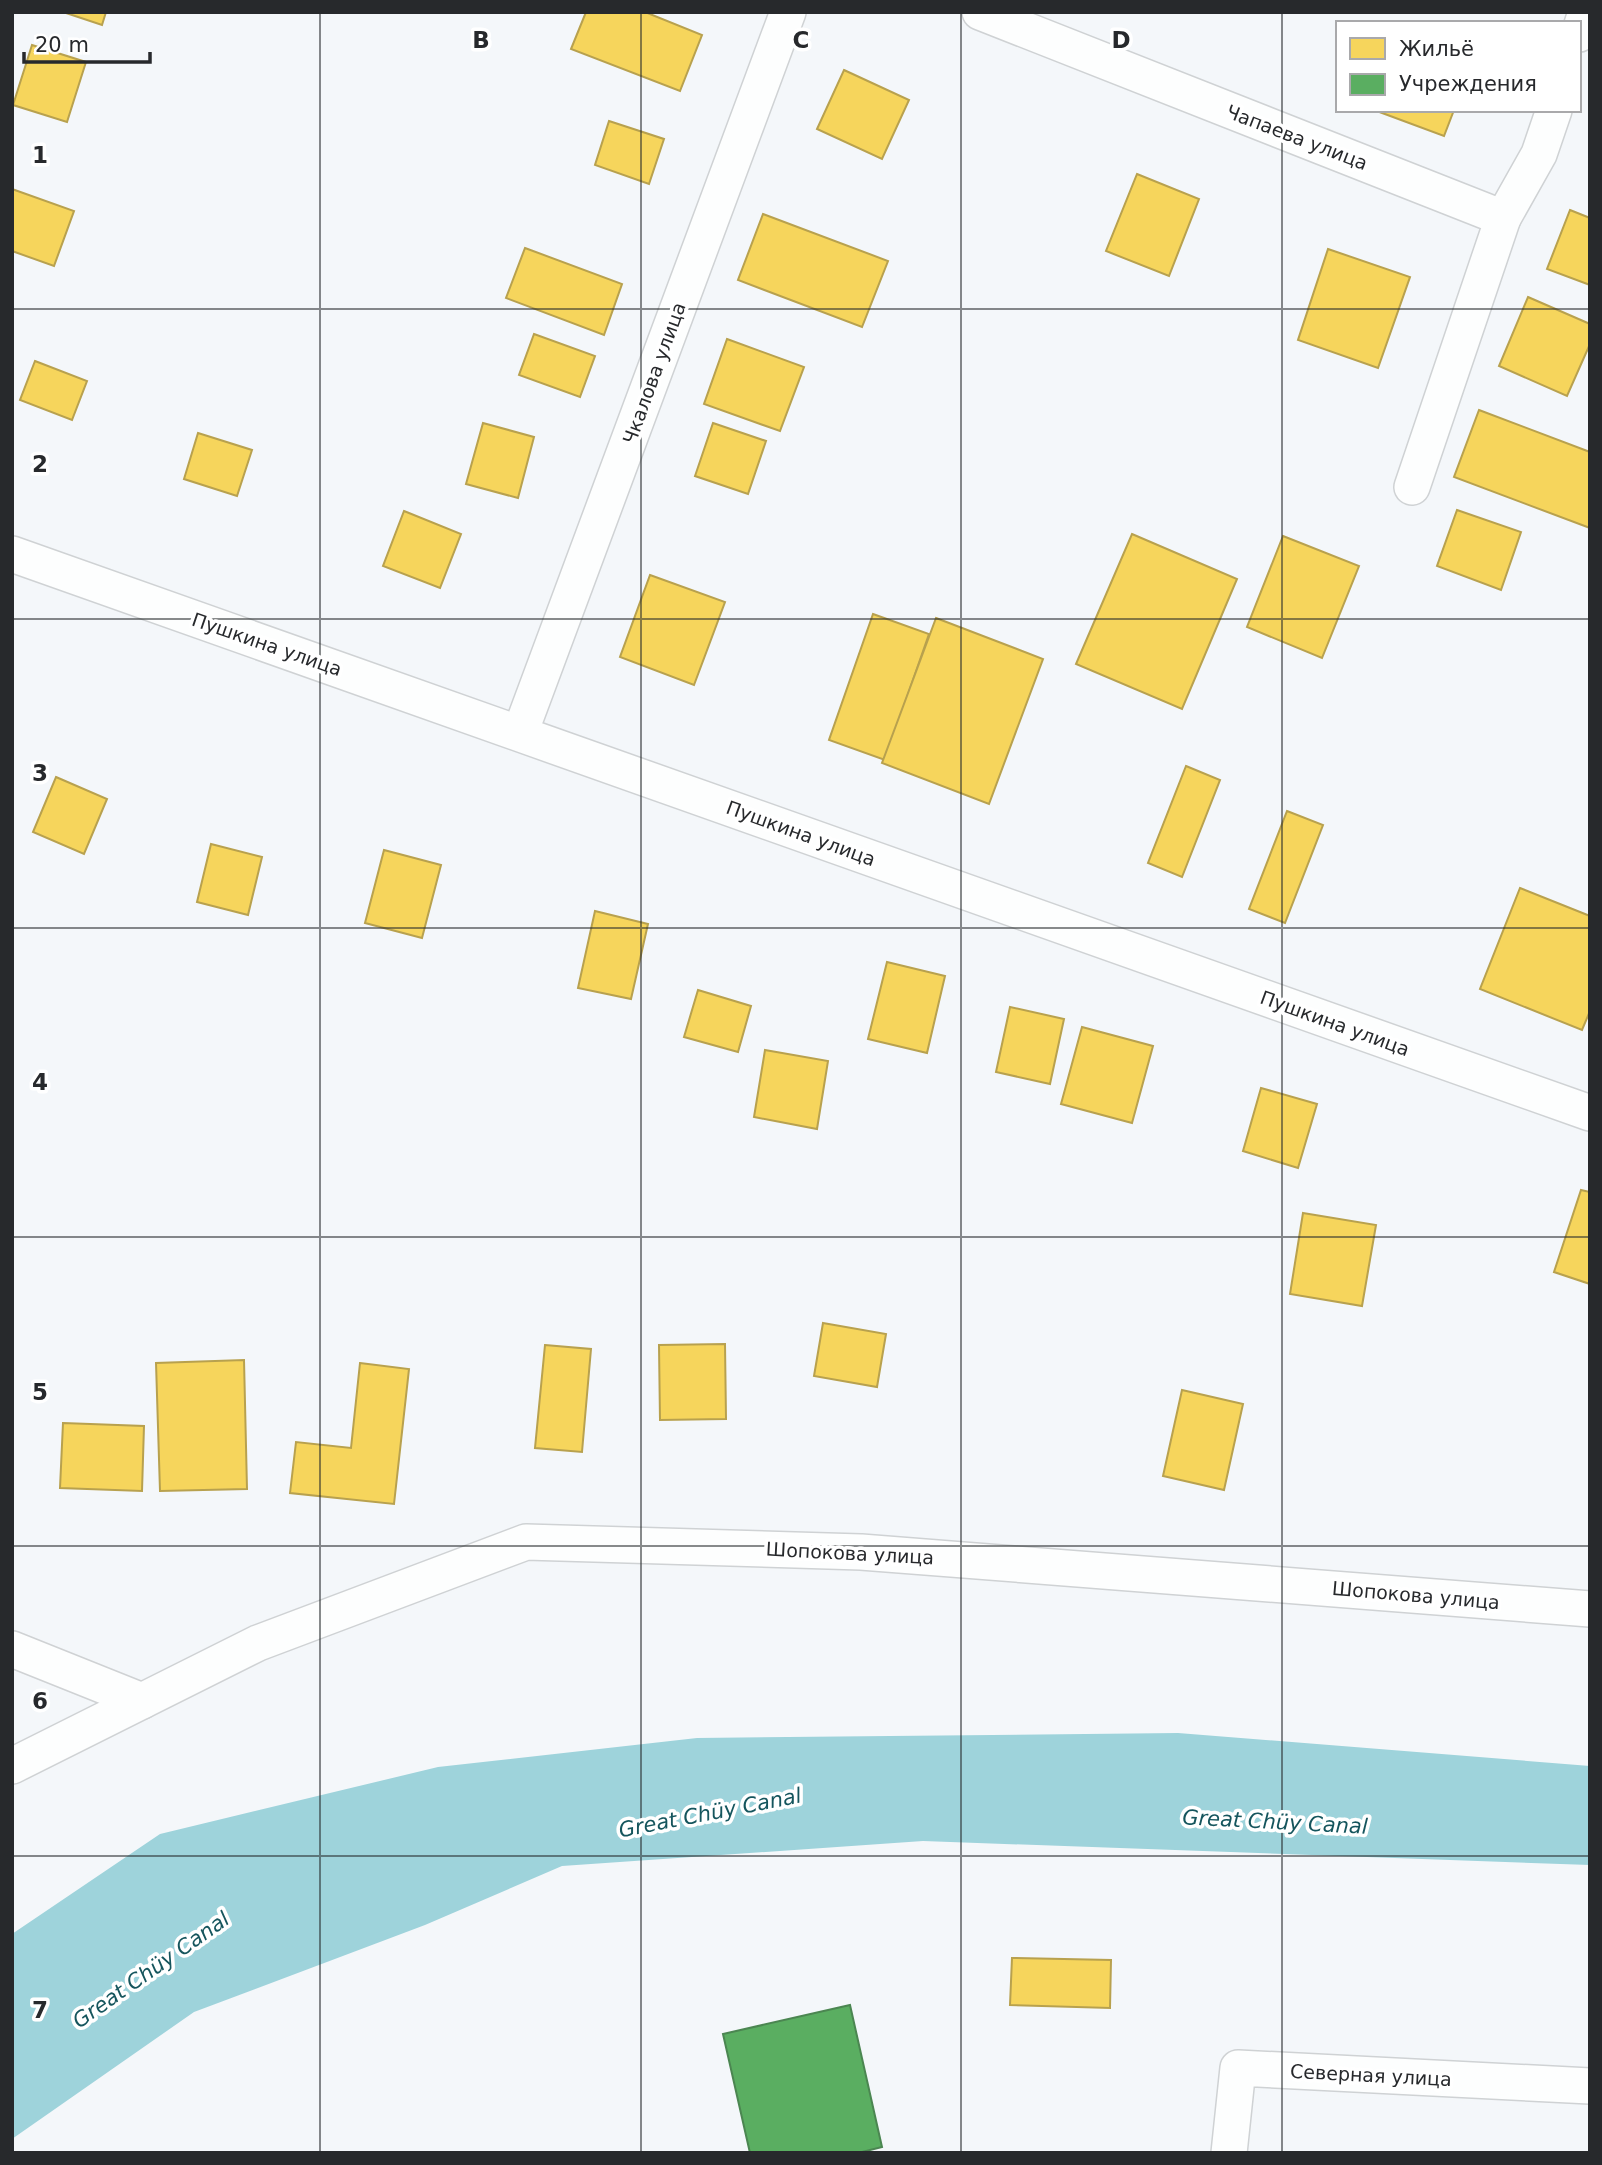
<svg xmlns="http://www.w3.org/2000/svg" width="1602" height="2165" font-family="'DejaVu Sans',sans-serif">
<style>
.water{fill:#9ed3db}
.homes{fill:#f6d55c;stroke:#b8a14e;stroke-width:2}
.public{fill:#5aae61;stroke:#4b8651;stroke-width:2}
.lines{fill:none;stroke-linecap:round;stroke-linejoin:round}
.minor-casing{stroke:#cfd2d4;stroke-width:38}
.minor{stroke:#fdfefe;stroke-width:35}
.grid{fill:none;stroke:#27292c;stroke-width:2;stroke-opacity:0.55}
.labels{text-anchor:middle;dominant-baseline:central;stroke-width:7;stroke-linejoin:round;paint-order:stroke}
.street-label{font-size:19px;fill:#27292c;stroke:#fff}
.water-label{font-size:21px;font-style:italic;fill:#15555d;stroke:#fff}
.grid-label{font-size:23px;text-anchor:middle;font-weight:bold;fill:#27292c;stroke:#fff;stroke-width:7;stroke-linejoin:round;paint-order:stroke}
</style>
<rect width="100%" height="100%" fill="#f4f7fa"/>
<path class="water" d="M 1178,1733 L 1590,1766 L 1590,1865 L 923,1841 L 562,1866 L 425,1925 L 194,2012 L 12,2139 L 12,1934 L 160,1834 L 438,1767 L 697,1738 Z"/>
<g class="homes">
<path d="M 63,12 L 106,12 L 102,25 Z"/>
<path d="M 586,12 L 645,12 L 702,35 L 680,91 L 571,49 Z"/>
<path d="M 32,45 L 86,62 L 67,122 L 13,105 Z"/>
<path d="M 844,70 L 909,100 L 882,159 L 817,129 Z"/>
<path d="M 1374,110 L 1454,110 L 1444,136 Z"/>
<path d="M 609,121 L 664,139 L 649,184 L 595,165 Z"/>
<path d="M 1137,174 L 1199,199 L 1169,276 L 1106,251 Z"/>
<path d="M 12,189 L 74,211 L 54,266 L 12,251 Z"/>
<path d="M 1570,210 L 1590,218 L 1590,285 L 1547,269 Z"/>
<path d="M 763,214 L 888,261 L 862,327 L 738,280 Z"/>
<path d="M 525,248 L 622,284 L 604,335 L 506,298 Z"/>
<path d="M 1328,249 L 1410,277 L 1378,368 L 1298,340 Z"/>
<path d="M 1528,297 L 1590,324 L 1590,344 L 1567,396 L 1499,366 Z"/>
<path d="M 534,334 L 595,356 L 580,397 L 519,375 Z"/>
<path d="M 727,339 L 804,367 L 780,431 L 704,404 Z"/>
<path d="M 35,361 L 87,381 L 72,420 L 20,400 Z"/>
<path d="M 1479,410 L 1590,452 L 1590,528 L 1454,477 Z"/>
<path d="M 483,423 L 534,437 L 518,498 L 466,484 Z"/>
<path d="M 713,423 L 766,441 L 748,494 L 695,476 Z"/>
<path d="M 198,433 L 252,450 L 237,496 L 184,479 Z"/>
<path d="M 1457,510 L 1521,532 L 1501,590 L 1437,566 Z"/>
<path d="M 404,511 L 461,534 L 440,588 L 383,566 Z"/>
<path d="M 1132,534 L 1237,579 L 1182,709 L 1076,664 Z"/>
<path d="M 1283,536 L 1359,566 L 1322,658 L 1247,627 Z"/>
<path d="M 650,575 L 725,602 L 694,685 L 620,657 Z"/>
<path d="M 873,614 L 929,634 L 885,760 L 829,740 Z"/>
<path d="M 936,618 L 1043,659 L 989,804 L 882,763 Z"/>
<path d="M 1186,766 L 1220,780 L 1182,877 L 1148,863 Z"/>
<path d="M 56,777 L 107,799 L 84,854 L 33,832 Z"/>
<path d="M 1287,811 L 1323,825 L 1285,923 L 1249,909 Z"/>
<path d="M 211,844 L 262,857 L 248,915 L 197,902 Z"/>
<path d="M 384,850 L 441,865 L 422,938 L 365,923 Z"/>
<path d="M 1520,888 L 1590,916 L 1590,1011 L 1582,1030 L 1480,989 Z"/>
<path d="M 595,911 L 648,924 L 631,999 L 578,988 Z"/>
<path d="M 887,962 L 945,976 L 927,1053 L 868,1039 Z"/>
<path d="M 698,990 L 751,1006 L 738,1052 L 684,1037 Z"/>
<path d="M 1010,1007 L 1064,1019 L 1050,1084 L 996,1072 Z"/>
<path d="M 1082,1027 L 1153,1046 L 1132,1123 L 1061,1104 Z"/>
<path d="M 765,1050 L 828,1061 L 817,1129 L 754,1117 Z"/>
<path d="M 1261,1088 L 1317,1104 L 1298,1168 L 1243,1151 Z"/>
<path d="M 1581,1190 L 1590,1192 L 1590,1284 L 1554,1272 Z"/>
<path d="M 1303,1213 L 1376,1225 L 1362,1306 L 1290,1294 Z"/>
<path d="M 823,1323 L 886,1334 L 877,1387 L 814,1376 Z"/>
<path d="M 725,1344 L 726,1419 L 660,1420 L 659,1345 Z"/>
<path d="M 545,1345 L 591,1349 L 582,1452 L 535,1448 Z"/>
<path d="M 244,1360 L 247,1489 L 160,1491 L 156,1363 Z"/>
<path d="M 360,1363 L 409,1369 L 394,1504 L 290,1493 L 296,1442 L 351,1448 Z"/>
<path d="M 1182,1390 L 1243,1404 L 1224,1490 L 1163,1476 Z"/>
<path d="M 63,1423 L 144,1426 L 142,1491 L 60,1488 Z"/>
<path d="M 1012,1958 L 1111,1960 L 1110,2008 L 1010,2005 Z"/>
</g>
<path class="public" d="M 850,2005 L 882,2147 L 858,2153 L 750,2153 L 723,2034 Z"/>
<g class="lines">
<g class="minor-casing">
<g id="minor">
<path d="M 980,12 L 1503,218 L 1539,154 L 1554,110"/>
<path d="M 1579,34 L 1586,12"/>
<path d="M 1412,487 L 1503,218"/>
<path d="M 12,554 L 1590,1113"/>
<path d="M 520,733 L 788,12"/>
<path d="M 12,1649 L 142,1701"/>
<path d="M 12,1766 L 258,1643 L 526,1542 L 861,1552 L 1590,1609"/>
<path d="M 1229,2153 L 1238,2068 L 1590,2086"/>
</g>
</g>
<use href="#minor" class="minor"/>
</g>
<path class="grid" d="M 320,12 L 320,2153M 641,12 L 641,2153M 961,12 L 961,2153M 1282,12 L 1282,2153M 12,309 L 1590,309M 12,619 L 1590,619M 12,928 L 1590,928M 12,1237 L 1590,1237M 12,1546 L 1590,1546M 12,1856 L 1590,1856"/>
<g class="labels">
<g class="street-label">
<text transform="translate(1297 137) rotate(21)">Чапаева улица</text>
<text transform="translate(654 373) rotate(-70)">Чкалова улица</text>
<text transform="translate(267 644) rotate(19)">Пушкина улица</text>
<text transform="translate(801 833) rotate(20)">Пушкина улица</text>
<text transform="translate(1335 1023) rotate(20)">Пушкина улица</text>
<text transform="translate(850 1553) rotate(3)">Шопокова улица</text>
<text transform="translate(1416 1595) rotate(5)">Шопокова улица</text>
<text transform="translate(1371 2075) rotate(3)">Северная улица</text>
</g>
<g class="water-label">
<text transform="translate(710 1813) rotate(-11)">Great Chüy Canal</text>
<text transform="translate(1275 1822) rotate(3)">Great Chüy Canal</text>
<text transform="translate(151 1970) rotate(-35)">Great Chüy Canal</text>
</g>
</g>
<g class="grid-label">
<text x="481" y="48">B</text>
<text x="801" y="48">C</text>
<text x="1121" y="48">D</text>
<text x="40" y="163">1</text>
<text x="40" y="472">2</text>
<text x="40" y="781">3</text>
<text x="40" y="1090">4</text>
<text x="40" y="1400">5</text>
<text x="40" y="1709">6</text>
<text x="40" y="2018">7</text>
</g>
<rect width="1602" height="2165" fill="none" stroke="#27292c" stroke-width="28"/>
<rect x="1336" y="21" width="245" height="91" fill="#ffffff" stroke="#a9a9ab" stroke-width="2"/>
<rect x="1350" y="38" width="35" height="21" fill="#f6d55c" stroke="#a9a9ab" stroke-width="2"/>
<text x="1399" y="56" font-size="21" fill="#27292c">Жильё</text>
<rect x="1350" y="74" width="35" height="21" fill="#5aae61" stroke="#a9a9ab" stroke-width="2"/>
<text x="1399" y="91" font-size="21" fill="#27292c">Учреждения</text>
<path d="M24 52v10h126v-10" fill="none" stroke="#27292c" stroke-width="3.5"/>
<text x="35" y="52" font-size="21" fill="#27292c" stroke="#ffffff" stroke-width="5" paint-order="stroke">20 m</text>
</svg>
